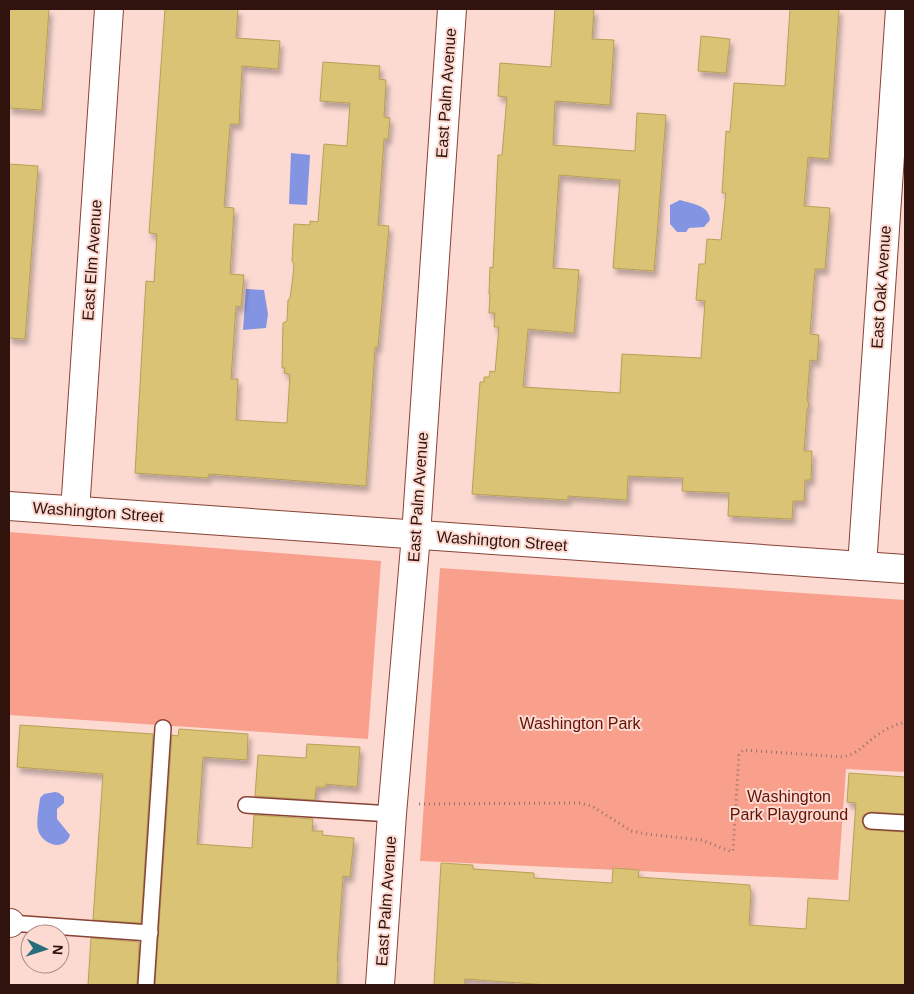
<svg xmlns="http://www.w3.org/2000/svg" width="914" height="994" font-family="Helvetica,sans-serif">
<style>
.green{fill:#f9a08d}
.water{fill:#8395e2}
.building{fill:#dbc376;stroke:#b7a054;filter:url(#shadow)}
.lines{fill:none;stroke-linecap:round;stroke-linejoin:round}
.service-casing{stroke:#894234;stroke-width:18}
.minor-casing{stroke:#894234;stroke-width:30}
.path{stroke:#92726b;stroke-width:3;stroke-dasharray:1 4;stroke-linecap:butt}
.service{stroke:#fff;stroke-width:15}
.minor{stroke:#fff;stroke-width:28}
.labels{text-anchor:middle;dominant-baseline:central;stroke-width:4;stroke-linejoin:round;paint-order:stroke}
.street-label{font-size:16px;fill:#31130d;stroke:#fcdad2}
.park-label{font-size:16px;fill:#631204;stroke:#fcdad2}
</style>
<defs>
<filter id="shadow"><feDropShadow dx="3" dy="5.5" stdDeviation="2.5" flood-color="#0004"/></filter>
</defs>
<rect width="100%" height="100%" fill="#fcdad2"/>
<g class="green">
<path d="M 9,532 L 381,561 L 368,739 L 9,715 Z"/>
<path d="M 440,568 L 905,600 L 905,772 L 846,769 L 838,880 L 420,861 Z"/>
</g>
<g class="water">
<path d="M 291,153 L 310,155 L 307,205 L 289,204 Z"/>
<path d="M 680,200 C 693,204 709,205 710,220 L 704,227 L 689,228 L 686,232 L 677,232 L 670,224 L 670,205 Z"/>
<path d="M 246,289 L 264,290 L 268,314 L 266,328 L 243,330 Z"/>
<path d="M 55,792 L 59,793 L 64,797 L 64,803 L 57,809 L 57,819 L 70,835 C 65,852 42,845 38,830 C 36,821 39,808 40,798 L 44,794 Z"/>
</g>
<g class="building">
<path d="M 9,9 L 49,9 L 42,110 L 9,108 Z"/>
<path d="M 165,9 L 238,9 L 236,38 L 280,41 L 278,69 L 242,66 L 239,124 L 230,124 L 224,207 L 234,208 L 230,274 L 244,275 L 241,307 L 236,306 L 231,379 L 238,379 L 236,420 L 287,423 L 290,374 L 284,373 L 285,368 L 282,368 L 283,323 L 287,321 L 288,300 L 290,298 L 293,276 L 294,264 L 292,261 L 294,224 L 310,225 L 310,221 L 318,222 L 324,144 L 347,146 L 350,103 L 320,101 L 323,62 L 380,66 L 379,79 L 386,80 L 384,117 L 390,118 L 388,139 L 384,139 L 378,225 L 389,226 L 378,347 L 375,347 L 366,486 L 209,474 L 208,478 L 135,473 L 146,281 L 154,282 L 157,234 L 149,233 Z"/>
<path d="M 555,9 L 594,9 L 592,39 L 614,40 L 610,105 L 555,101 L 553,145 L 635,151 L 637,113 L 666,115 L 657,235 L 654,271 L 613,268 L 620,180 L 559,175 L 553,268 L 579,270 L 574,333 L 528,329 L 523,387 L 620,393 L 622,354 L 701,358 L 705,301 L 696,300 L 699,264 L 705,264 L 707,239 L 721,240 L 726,193 L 722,193 L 726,131 L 730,132 L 734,83 L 785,86 L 790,9 L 839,9 L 829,159 L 808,157 L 804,206 L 830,208 L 825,269 L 815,269 L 810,334 L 819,335 L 817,361 L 810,360 L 807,399 L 809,405 L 807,410 L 804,451 L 812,451 L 811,480 L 805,480 L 804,501 L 793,501 L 792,519 L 728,516 L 729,493 L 682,491 L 683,478 L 628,476 L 627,500 L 568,496 L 568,500 L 472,494 L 480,382 L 484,382 L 484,377 L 489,377 L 490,371 L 495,372 L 499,327 L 494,327 L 495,313 L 489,313 L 490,294 L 489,294 L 490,267 L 493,268 L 498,155 L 502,155 L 507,97 L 498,96 L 500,63 L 551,67 Z"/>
<path d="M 701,36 L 730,39 L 726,73 L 698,71 Z"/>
<path d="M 9,164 L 38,166 L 25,339 L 9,338 Z"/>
<path d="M 20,725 L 153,734 L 141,923 L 93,920 L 103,774 L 17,767 Z"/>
<path d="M 179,729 L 248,734 L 247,760 L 203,757 L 197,844 L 252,848 L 254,815 L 313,819 L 312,831 L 323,831 L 322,835 L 354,838 L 350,877 L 343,876 L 337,961 L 338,961 L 337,985 L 155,985 L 172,735 L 178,736 Z"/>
<path d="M 307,744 L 360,747 L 357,787 L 326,784 L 326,787 L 316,787 L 315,800 L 255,796 L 258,755 L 306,758 Z"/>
<path d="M 849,773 L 905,777 L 905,814 L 871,812 L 863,815 L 862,821 L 865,829 L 870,830 L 905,832 L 905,985 L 548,985 L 465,979 L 464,985 L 434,985 L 441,863 L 473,865 L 473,869 L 534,873 L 534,878 L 612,883 L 613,868 L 639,870 L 638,877 L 750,885 L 750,890 L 751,890 L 749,925 L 806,929 L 808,898 L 849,901 L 856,803 L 847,802 Z"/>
<path d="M 91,938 L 139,942 L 137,985 L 88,985 Z"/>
</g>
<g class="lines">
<g class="service-casing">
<g id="service">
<path d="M 246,805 L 392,814"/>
<path d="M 871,821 L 905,823"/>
<path d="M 10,923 L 150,933"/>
<path d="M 146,985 L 163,728"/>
</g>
</g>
<g class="minor-casing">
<g id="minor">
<path d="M 9,506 L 905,569"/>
<path d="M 75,511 L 109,9"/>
<path d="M 862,566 L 900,9"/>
<path d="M 9,923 L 10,923"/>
<path d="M 380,985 L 392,814 L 416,535 L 452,9"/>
</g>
</g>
<path class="path" d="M 419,804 L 580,803 L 592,806 L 631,831 L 647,834 L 701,840 L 730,851 L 733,851 L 739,755 L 743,750 L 843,757 C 861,752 863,745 876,736 C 885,729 895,725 905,722"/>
<use href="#service" class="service"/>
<use href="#minor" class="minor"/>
</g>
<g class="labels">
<g class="street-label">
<text transform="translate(446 93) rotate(-86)">East Palm Avenue</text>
<text transform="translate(92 260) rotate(-86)">East Elm Avenue</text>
<text transform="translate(881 287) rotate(-86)">East Oak Avenue</text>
<text transform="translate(418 497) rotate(-86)">East Palm Avenue</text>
<text transform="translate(98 512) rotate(4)">Washington Street</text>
<text transform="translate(502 541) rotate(4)">Washington Street</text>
<text transform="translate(386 901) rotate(-86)">East Palm Avenue</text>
</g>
<g class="park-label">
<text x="580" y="723">Washington Park</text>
<text x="789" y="796">Washington<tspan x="789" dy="18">Park Playground</tspan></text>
</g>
</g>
<rect width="914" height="994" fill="none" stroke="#31130d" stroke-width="20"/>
<g transform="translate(45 949) rotate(94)"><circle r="24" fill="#fcdad2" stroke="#ab8a83"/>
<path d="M0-4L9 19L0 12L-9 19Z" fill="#276d7b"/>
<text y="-8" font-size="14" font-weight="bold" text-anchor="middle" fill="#31130d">N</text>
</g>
</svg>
